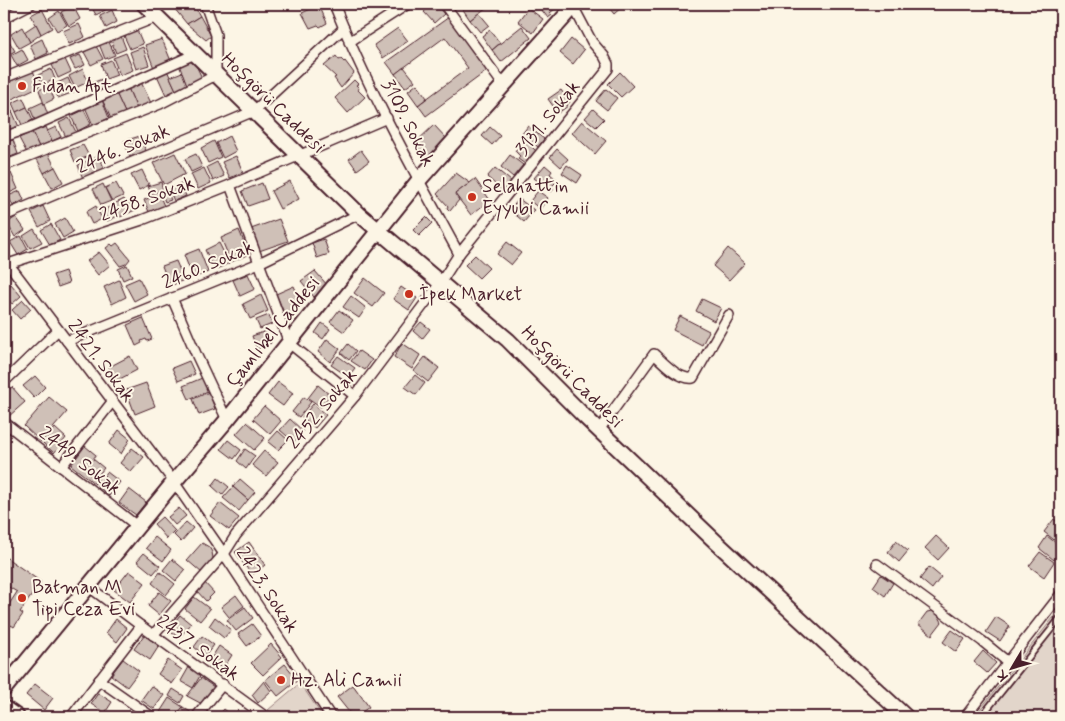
<svg xmlns="http://www.w3.org/2000/svg" width="1065" height="721" font-family="Mynerve,sans-serif">
<style>
.green{fill:#e2d5ca;stroke:#967a7a}
.building{fill:#cfc0b7;stroke:#4a1f2b}
.lines{fill:none;stroke-linecap:round;stroke-linejoin:round}
.lane-casing{stroke:#4a1f2b;stroke-width:8}
.street-casing{stroke:#4a1f2b;stroke-width:12}
.secondary-casing{stroke:#4a1f2b;stroke-width:18}
.lane{stroke:#fcf5e5;stroke-width:4.5}
.street{stroke:#fcf5e5;stroke-width:9}
.secondary{stroke:#fcf5e5;stroke-width:14}
.poi-dot{fill:#c8321e;stroke:#fcf5e5;stroke-width:2}
.labels{text-anchor:middle;dominant-baseline:central;stroke-width:4;stroke-linejoin:round;paint-order:stroke}
.poi-label{font-size:19px;fill:#4a1f2b;stroke:#fcf5e5;text-anchor:start}
.street-label{font-size:19px;fill:#4a1f2b;stroke:#fcf5e5}
</style>
<rect width="100%" height="100%" fill="#fcf5e5"/>
<filter id="ink" filterUnits="userSpaceOnUse"><feTurbulence type="fractalNoise" baseFrequency=".02" numOctaves="2"/><feDisplacementMap in="SourceGraphic" scale="10" xChannelSelector="R" yChannelSelector="G"/><feConvolveMatrix kernelMatrix="1 2 1 2 8 2 1 2 1" color-interpolation-filters="sRGB"/></filter>
<g filter="url(#ink)">
<g class="green">
<path d="M 1061,608 L 1061,717 L 974,717 Z"/>
<path d="M 300,683 L 323,717 L 278,717 L 268,710 Z"/>
</g>
<g class="building">
<path d="M 72,4 L 87,4 L 88,5 L 76,11 Z"/>
<path d="M 90,4 L 107,4 L 109,8 L 96,15 Z"/>
<path d="M 181,4 L 193,4 L 200,16 L 187,24 L 174,8 Z"/>
<path d="M 432,4 L 435,4 L 444,14 L 434,23 L 424,12 Z"/>
<path d="M 468,4 L 491,4 L 470,20 L 462,8 Z"/>
<path d="M 537,4 L 552,4 L 556,8 L 550,13 L 552,15 L 548,18 Z"/>
<path d="M 606,4 L 623,4 L 624,5 L 614,14 Z"/>
<path d="M 319,5 L 327,23 L 320,27 L 318,25 L 310,28 L 302,13 Z"/>
<path d="M 73,6 L 80,19 L 69,26 L 61,12 Z"/>
<path d="M 528,8 L 543,19 L 533,33 L 518,21 Z"/>
<path d="M 42,9 L 52,28 L 41,34 L 31,15 Z"/>
<path d="M 112,10 L 117,22 L 106,28 L 100,16 Z"/>
<path d="M 59,11 L 67,25 L 57,31 L 49,18 Z"/>
<path d="M 479,13 L 489,25 L 480,32 L 470,20 Z"/>
<path d="M 200,16 L 211,36 L 206,40 L 187,24 Z"/>
<path d="M 449,17 L 488,70 L 426,116 L 418,105 L 468,68 L 445,37 L 395,74 L 386,62 Z"/>
<path d="M 36,24 L 41,34 L 30,42 L 24,32 Z"/>
<path d="M 79,24 L 85,37 L 69,44 L 63,31 Z"/>
<path d="M 522,26 L 531,38 L 501,62 L 492,50 Z"/>
<path d="M 22,27 L 30,42 L 19,48 L 11,34 Z"/>
<path d="M 398,28 L 408,41 L 383,58 L 374,45 Z"/>
<path d="M 137,30 L 143,44 L 130,49 L 124,36 Z"/>
<path d="M 490,30 L 500,43 L 492,50 L 482,36 Z"/>
<path d="M 121,36 L 126,49 L 116,53 L 111,40 Z"/>
<path d="M 42,39 L 48,53 L 36,59 L 30,45 Z"/>
<path d="M 162,39 L 171,61 L 154,68 L 145,45 Z"/>
<path d="M 571,39 L 584,50 L 573,64 L 560,53 Z"/>
<path d="M 108,40 L 115,55 L 105,59 L 99,44 Z"/>
<path d="M 9,41 L 15,51 L 7,55 L 4,50 L 4,44 Z"/>
<path d="M 96,46 L 103,59 L 91,65 L 84,52 Z"/>
<path d="M 143,47 L 149,65 L 136,69 L 130,52 Z"/>
<path d="M 22,49 L 28,60 L 17,66 L 11,55 Z"/>
<path d="M 126,53 L 133,70 L 120,75 L 113,58 Z"/>
<path d="M 80,55 L 85,65 L 75,69 L 70,59 Z"/>
<path d="M 336,56 L 339,60 L 341,59 L 344,62 L 345,61 L 354,73 L 341,88 L 334,78 L 336,77 L 324,66 Z"/>
<path d="M 65,59 L 71,72 L 58,78 L 52,65 Z"/>
<path d="M 193,59 L 202,78 L 187,85 L 179,65 Z"/>
<path d="M 111,60 L 117,75 L 106,79 L 101,64 Z"/>
<path d="M 404,67 L 415,81 L 405,88 L 395,74 Z"/>
<path d="M 166,68 L 176,90 L 166,95 L 156,73 Z"/>
<path d="M 51,69 L 55,79 L 43,85 L 38,75 Z"/>
<path d="M 83,69 L 88,82 L 75,88 L 69,76 Z"/>
<path d="M 33,71 L 40,86 L 10,100 L 4,84 Z"/>
<path d="M 182,72 L 187,85 L 176,90 L 170,77 Z"/>
<path d="M 620,72 L 633,86 L 621,97 L 608,84 Z"/>
<path d="M 68,78 L 74,92 L 58,98 L 53,85 Z"/>
<path d="M 102,79 L 107,89 L 97,93 L 92,83 Z"/>
<path d="M 354,80 L 358,84 L 356,85 L 359,88 L 358,90 L 365,97 L 348,113 L 335,98 Z"/>
<path d="M 141,82 L 151,103 L 137,109 L 128,88 Z"/>
<path d="M 417,84 L 427,98 L 418,105 L 408,91 Z"/>
<path d="M 49,86 L 54,99 L 44,104 L 39,90 Z"/>
<path d="M 128,88 L 137,109 L 126,115 L 116,93 Z"/>
<path d="M 606,89 L 617,98 L 607,110 L 596,101 Z"/>
<path d="M 561,90 L 570,102 L 567,105 L 568,106 L 558,113 L 548,99 Z"/>
<path d="M 116,93 L 126,115 L 112,121 L 102,99 Z"/>
<path d="M 23,98 L 27,107 L 16,112 L 12,103 Z"/>
<path d="M 8,100 L 13,113 L 4,117 L 4,102 Z"/>
<path d="M 102,100 L 109,118 L 93,125 L 85,107 Z"/>
<path d="M 43,102 L 48,115 L 35,120 L 30,108 Z"/>
<path d="M 27,107 L 33,120 L 22,125 L 16,112 Z"/>
<path d="M 593,109 L 604,119 L 596,127 L 585,118 Z"/>
<path d="M 84,110 L 91,124 L 78,131 L 71,116 Z"/>
<path d="M 13,113 L 19,127 L 8,132 L 4,123 L 4,117 Z"/>
<path d="M 69,118 L 76,132 L 66,137 L 59,123 Z"/>
<path d="M 582,121 L 606,141 L 595,154 L 572,133 Z"/>
<path d="M 434,125 L 447,139 L 427,158 L 414,144 Z"/>
<path d="M 528,126 L 544,139 L 538,147 L 522,134 Z"/>
<path d="M 46,127 L 52,141 L 39,147 L 32,132 Z"/>
<path d="M 56,127 L 61,137 L 52,141 L 47,131 Z"/>
<path d="M 490,127 L 500,136 L 492,145 L 482,136 Z"/>
<path d="M 32,132 L 39,147 L 27,153 L 19,138 Z"/>
<path d="M 140,136 L 146,151 L 130,157 L 124,141 Z"/>
<path d="M 229,136 L 236,151 L 223,158 L 216,143 Z"/>
<path d="M 524,139 L 536,151 L 525,164 L 518,159 L 520,156 L 515,151 Z"/>
<path d="M 13,140 L 18,154 L 5,159 L 4,143 Z"/>
<path d="M 214,141 L 221,157 L 208,163 L 201,148 Z"/>
<path d="M 83,145 L 89,156 L 75,162 L 70,150 Z"/>
<path d="M 557,149 L 568,159 L 561,167 L 550,157 Z"/>
<path d="M 361,150 L 369,161 L 357,170 L 349,159 Z"/>
<path d="M 48,153 L 55,167 L 44,173 L 37,159 Z"/>
<path d="M 175,153 L 185,174 L 164,185 L 153,163 Z"/>
<path d="M 196,154 L 202,167 L 191,172 L 185,159 Z"/>
<path d="M 510,155 L 523,165 L 513,177 L 501,167 Z"/>
<path d="M 99,156 L 105,170 L 83,179 L 78,165 Z"/>
<path d="M 236,156 L 243,172 L 230,178 L 222,162 Z"/>
<path d="M 217,162 L 224,176 L 213,181 L 207,167 Z"/>
<path d="M 545,165 L 552,171 L 550,174 L 560,182 L 557,185 L 555,183 L 551,187 L 554,189 L 551,192 L 534,178 Z"/>
<path d="M 567,165 L 582,175 L 577,183 L 562,173 Z"/>
<path d="M 55,167 L 63,182 L 52,188 L 44,173 Z"/>
<path d="M 204,168 L 211,183 L 198,189 L 191,174 Z"/>
<path d="M 495,168 L 511,181 L 503,191 L 487,177 Z"/>
<path d="M 142,170 L 149,185 L 139,190 L 131,175 Z"/>
<path d="M 11,173 L 18,189 L 7,194 L 4,187 L 4,177 Z"/>
<path d="M 456,173 L 470,183 L 455,194 L 459,200 L 450,211 L 447,208 L 448,206 L 437,194 Z"/>
<path d="M 475,179 L 490,200 L 471,215 L 455,194 Z"/>
<path d="M 290,181 L 299,199 L 280,209 L 271,191 Z"/>
<path d="M 161,182 L 163,190 L 151,194 L 148,186 Z"/>
<path d="M 116,183 L 123,196 L 112,201 L 105,188 Z"/>
<path d="M 262,183 L 268,199 L 248,206 L 242,191 Z"/>
<path d="M 103,184 L 111,201 L 101,205 L 93,189 Z"/>
<path d="M 181,184 L 186,196 L 174,201 L 169,189 Z"/>
<path d="M 166,189 L 171,200 L 165,202 L 161,191 Z"/>
<path d="M 20,191 L 24,200 L 13,206 L 8,196 Z"/>
<path d="M 538,191 L 548,198 L 540,209 L 530,201 Z"/>
<path d="M 159,194 L 164,206 L 149,212 L 144,200 Z"/>
<path d="M 124,199 L 128,205 L 131,203 L 135,210 L 120,217 L 114,204 Z"/>
<path d="M 519,199 L 534,210 L 524,222 L 510,210 Z"/>
<path d="M 43,206 L 50,221 L 39,227 L 31,212 Z"/>
<path d="M 96,206 L 102,219 L 92,224 L 86,212 Z"/>
<path d="M 111,206 L 116,217 L 107,221 L 102,211 Z"/>
<path d="M 16,217 L 25,230 L 15,237 L 7,223 Z"/>
<path d="M 426,217 L 432,223 L 419,236 L 413,230 Z"/>
<path d="M 65,218 L 73,232 L 63,238 L 55,224 Z"/>
<path d="M 279,219 L 288,241 L 259,251 L 251,229 Z"/>
<path d="M 51,224 L 60,240 L 50,245 L 41,230 Z"/>
<path d="M 4,225 L 11,237 L 4,242 Z"/>
<path d="M 34,229 L 42,242 L 30,248 L 23,236 Z"/>
<path d="M 239,230 L 249,254 L 231,262 L 221,238 Z"/>
<path d="M 21,236 L 28,249 L 18,255 L 10,242 Z"/>
<path d="M 324,239 L 329,254 L 317,258 L 312,243 Z"/>
<path d="M 507,242 L 521,253 L 511,265 L 497,254 Z"/>
<path d="M 117,243 L 130,259 L 126,264 L 120,266 L 106,248 L 111,244 L 113,246 Z"/>
<path d="M 219,243 L 229,263 L 215,270 L 205,250 Z"/>
<path d="M 728,248 L 745,263 L 729,280 L 713,266 Z"/>
<path d="M 199,249 L 208,272 L 193,278 L 184,255 Z"/>
<path d="M 99,252 L 110,265 L 98,275 L 87,261 Z"/>
<path d="M 475,255 L 489,268 L 479,278 L 465,265 Z"/>
<path d="M 176,261 L 184,280 L 170,286 L 162,266 Z"/>
<path d="M 127,265 L 132,276 L 123,280 L 118,269 Z"/>
<path d="M 65,271 L 69,283 L 58,287 L 53,275 Z"/>
<path d="M 315,271 L 328,286 L 314,297 L 301,281 Z"/>
<path d="M 248,274 L 255,289 L 240,296 L 233,280 Z"/>
<path d="M 139,278 L 147,294 L 134,301 L 125,284 Z"/>
<path d="M 365,278 L 384,293 L 373,307 L 354,293 Z"/>
<path d="M 119,280 L 126,297 L 112,304 L 104,287 Z"/>
<path d="M 11,284 L 21,296 L 12,304 L 4,295 L 4,291 Z"/>
<path d="M 294,286 L 302,304 L 287,320 L 276,294 Z"/>
<path d="M 401,287 L 417,298 L 409,310 L 393,299 Z"/>
<path d="M 261,295 L 268,311 L 250,319 L 243,304 Z"/>
<path d="M 351,296 L 366,308 L 359,318 L 343,307 Z"/>
<path d="M 702,299 L 721,308 L 714,321 L 696,311 Z"/>
<path d="M 23,300 L 31,309 L 20,319 L 12,310 Z"/>
<path d="M 339,310 L 353,320 L 344,332 L 330,322 Z"/>
<path d="M 269,315 L 272,324 L 260,329 L 256,320 Z"/>
<path d="M 680,316 L 709,331 L 702,345 L 673,330 Z"/>
<path d="M 143,318 L 152,339 L 147,341 L 146,339 L 141,341 L 142,343 L 136,346 L 127,325 Z"/>
<path d="M 421,322 L 430,329 L 422,339 L 413,331 Z"/>
<path d="M 322,323 L 330,329 L 323,339 L 315,333 Z"/>
<path d="M 266,331 L 271,343 L 257,349 L 252,336 Z"/>
<path d="M 327,339 L 340,349 L 330,362 L 318,352 Z"/>
<path d="M 402,343 L 420,355 L 412,369 L 394,357 Z"/>
<path d="M 348,344 L 356,351 L 349,360 L 341,353 Z"/>
<path d="M 359,351 L 372,360 L 365,370 L 351,361 Z"/>
<path d="M 130,356 L 137,370 L 116,381 L 109,367 Z"/>
<path d="M 338,356 L 355,368 L 351,373 L 346,375 L 331,365 Z"/>
<path d="M 425,357 L 439,368 L 428,382 L 414,371 Z"/>
<path d="M 189,361 L 195,374 L 178,381 L 172,368 Z"/>
<path d="M 415,375 L 425,383 L 416,395 L 405,387 Z"/>
<path d="M 35,376 L 45,387 L 34,398 L 23,386 Z"/>
<path d="M 202,378 L 208,391 L 189,399 L 183,386 Z"/>
<path d="M 278,382 L 293,393 L 283,406 L 268,395 Z"/>
<path d="M 146,383 L 155,406 L 135,414 L 126,390 Z"/>
<path d="M 318,385 L 330,395 L 321,407 L 308,398 Z"/>
<path d="M 12,387 L 25,402 L 8,417 L 4,413 L 4,394 Z"/>
<path d="M 209,392 L 215,409 L 199,415 L 193,399 Z"/>
<path d="M 49,397 L 67,412 L 41,442 L 24,426 Z"/>
<path d="M 304,397 L 311,402 L 299,417 L 292,412 Z"/>
<path d="M 313,404 L 326,415 L 315,428 L 302,417 Z"/>
<path d="M 264,406 L 281,421 L 270,434 L 253,419 Z"/>
<path d="M 290,419 L 303,431 L 294,442 L 280,430 Z"/>
<path d="M 247,422 L 265,438 L 254,450 L 236,434 Z"/>
<path d="M 55,428 L 66,438 L 54,453 L 43,443 Z"/>
<path d="M 119,430 L 130,439 L 121,454 L 109,444 Z"/>
<path d="M 278,431 L 288,440 L 278,450 L 268,442 Z"/>
<path d="M 228,440 L 241,450 L 234,459 L 221,449 Z"/>
<path d="M 85,446 L 96,455 L 93,459 L 104,468 L 100,473 L 101,475 L 95,484 L 71,465 Z"/>
<path d="M 132,448 L 144,457 L 131,472 L 120,463 Z"/>
<path d="M 245,449 L 255,456 L 246,469 L 237,461 Z"/>
<path d="M 264,451 L 278,462 L 266,476 L 252,465 Z"/>
<path d="M 107,472 L 120,482 L 109,496 L 97,486 Z"/>
<path d="M 218,478 L 229,487 L 222,495 L 212,486 Z"/>
<path d="M 240,479 L 255,492 L 248,500 L 233,487 Z"/>
<path d="M 233,487 L 248,500 L 239,511 L 223,498 Z"/>
<path d="M 129,489 L 146,502 L 136,515 L 119,503 Z"/>
<path d="M 220,503 L 239,518 L 229,530 L 210,516 Z"/>
<path d="M 179,508 L 186,516 L 175,525 L 168,517 Z"/>
<path d="M 162,517 L 175,531 L 167,539 L 154,524 Z"/>
<path d="M 1054,519 L 1061,525 L 1061,539 L 1058,543 L 1044,532 Z"/>
<path d="M 186,522 L 193,528 L 181,542 L 174,535 Z"/>
<path d="M 936,536 L 949,548 L 938,560 L 925,548 Z"/>
<path d="M 1047,536 L 1061,547 L 1061,551 L 1054,560 L 1039,548 Z"/>
<path d="M 155,537 L 171,550 L 163,561 L 146,548 Z"/>
<path d="M 896,541 L 908,551 L 899,562 L 888,552 Z"/>
<path d="M 249,542 L 265,565 L 252,575 L 235,552 Z"/>
<path d="M 202,543 L 209,547 L 212,552 L 213,558 L 212,562 L 202,573 L 187,560 Z"/>
<path d="M 1040,552 L 1054,562 L 1044,577 L 1029,566 Z"/>
<path d="M 144,553 L 160,566 L 153,574 L 137,561 Z"/>
<path d="M 4,556 L 41,582 L 20,612 L 23,614 L 14,627 L 11,625 L 4,636 L 4,603 L 8,606 L 17,592 L 7,586 L 4,591 Z"/>
<path d="M 172,559 L 185,570 L 176,581 L 163,570 Z"/>
<path d="M 929,567 L 941,577 L 932,589 L 920,579 Z"/>
<path d="M 129,571 L 145,583 L 130,602 L 114,590 Z"/>
<path d="M 160,572 L 175,584 L 166,595 L 152,583 Z"/>
<path d="M 881,575 L 893,583 L 885,596 L 873,587 Z"/>
<path d="M 204,582 L 214,593 L 206,601 L 196,590 Z"/>
<path d="M 159,592 L 171,601 L 159,615 L 148,606 Z"/>
<path d="M 236,595 L 244,606 L 229,617 L 221,607 Z"/>
<path d="M 194,597 L 210,609 L 200,621 L 185,609 Z"/>
<path d="M 245,607 L 253,618 L 236,631 L 227,620 Z"/>
<path d="M 932,611 L 938,615 L 942,622 L 932,635 L 918,624 L 927,612 Z"/>
<path d="M 180,615 L 191,624 L 179,638 L 168,630 Z"/>
<path d="M 215,617 L 231,630 L 224,638 L 209,626 Z"/>
<path d="M 996,617 L 1010,626 L 1000,641 L 986,632 Z"/>
<path d="M 116,619 L 127,628 L 117,642 L 106,633 Z"/>
<path d="M 252,624 L 261,636 L 247,646 L 238,634 Z"/>
<path d="M 952,630 L 965,639 L 956,652 L 943,642 Z"/>
<path d="M 144,635 L 159,646 L 150,660 L 134,649 Z"/>
<path d="M 202,636 L 214,645 L 205,656 L 194,647 Z"/>
<path d="M 271,644 L 282,657 L 263,675 L 251,663 Z"/>
<path d="M 219,646 L 232,655 L 223,669 L 210,660 Z"/>
<path d="M 983,651 L 996,663 L 987,673 L 974,662 Z"/>
<path d="M 123,659 L 139,671 L 127,687 L 111,675 Z"/>
<path d="M 168,660 L 182,670 L 172,684 L 158,674 Z"/>
<path d="M 285,664 L 298,680 L 278,696 L 265,680 Z"/>
<path d="M 189,667 L 201,674 L 193,688 L 181,681 Z"/>
<path d="M 201,678 L 214,687 L 202,704 L 187,696 Z"/>
<path d="M 264,681 L 271,691 L 258,703 L 252,695 Z"/>
<path d="M 35,684 L 53,698 L 44,710 L 26,695 Z"/>
<path d="M 353,685 L 369,707 L 355,717 L 353,717 L 337,697 Z"/>
<path d="M 151,686 L 164,695 L 154,709 L 141,700 Z"/>
<path d="M 173,689 L 184,696 L 180,703 L 169,696 Z"/>
<path d="M 98,693 L 112,702 L 105,713 L 91,704 Z"/>
<path d="M 169,698 L 183,707 L 175,717 L 168,717 L 160,712 Z"/>
<path d="M 183,707 L 193,714 L 190,717 L 175,717 Z"/>
<path d="M 224,709 L 234,717 L 217,717 Z"/>
</g>
<g class="lines">
<g class="lane-casing">
<path id="lane" d="M 983,717 L 985,712 L 1061,617"/>
</g>
<g class="street-casing">
<g id="street">
<path d="M 334,4 C 368,90 415,173 459,254"/>
<path d="M 444,4 L 504,86"/>
<path d="M 4,18 L 31,4"/>
<path d="M 349,42 L 408,4"/>
<path d="M 4,78 L 157,17"/>
<path d="M 4,137 L 29,128 L 195,54"/>
<path d="M 4,166 L 160,104 L 216,75 L 216,35 L 205,4"/>
<path d="M 230,185 L 289,343 L 355,396"/>
<path d="M 4,216 L 254,111 L 344,28"/>
<path d="M 4,258 L 174,482 L 224,554 L 331,717"/>
<path d="M 4,267 L 8,264 L 142,220 L 230,185 L 387,118"/>
<path d="M 172,298 L 197,356 L 227,420"/>
<path d="M 67,341 L 259,263 L 359,214"/>
<path d="M 4,382 L 58,330"/>
<path d="M 4,422 L 137,526"/>
<path d="M 599,430 L 654,354 C 664,363 679,380 693,378 L 729,315"/>
<path d="M 61,467 L 112,402"/>
<path d="M 877,564 L 982,641 L 1009,663"/>
<path d="M 88,586 L 141,626 L 266,717"/>
<path d="M 153,635 L 224,554 L 236,535 L 355,396 L 441,282 L 459,254 L 608,69 L 608,64 L 604,56 L 592,42 L 572,4"/>
<path d="M 99,680 L 152,717"/>
<path d="M 71,717 L 141,626"/>
<path d="M 196,717 L 223,684"/>
<path d="M 965,717 L 1061,594"/>
</g>
</g>
<g class="secondary-casing">
<g id="secondary">
<path d="M 144,4 L 359,214 L 508,340 L 585,417 L 716,542 L 906,717"/>
<path d="M 4,689 L 174,482 L 227,420 L 419,180 L 576,4"/>
<path d="M 4,708 L 17,717"/>
</g>
</g>
<use href="#lane" class="lane"/>
<use href="#street" class="street"/>
<use href="#secondary" class="secondary"/>
</g>
</g>
<g class="poi-dot">
<circle cx="22" cy="86" r="5"/>
<circle cx="472" cy="197" r="5"/>
<circle cx="409" cy="294" r="5"/>
<circle cx="22" cy="598" r="5"/>
<circle cx="281" cy="680" r="5"/>
</g>
<g class="labels">
<g class="poi-label">
<text x="32" y="86">Fidan Apt.</text>
<text x="482" y="186">Selahattin<tspan x="482" dy="22">Eyyubi Camii</tspan></text>
<text x="419" y="294">İpek Market</text>
<text x="32" y="587">Batman M<tspan x="32" dy="22">Tipi Ceza Evi</tspan></text>
<text x="291" y="680">Hz. Ali Camii</text>
</g>
<g class="street-label">
<text transform="translate(273 103) rotate(44)">Hoşgörü Caddesi</text>
<text transform="translate(548 118) rotate(-51)">3131. Sokak</text>
<text transform="translate(408 123) rotate(63)">3109. Sokak</text>
<text transform="translate(123 149) rotate(-23)">2446. Sokak</text>
<text transform="translate(147 199) rotate(-20)">2458. Sokak</text>
<text transform="translate(208 265) rotate(-23)">2460. Sokak</text>
<text transform="translate(273 332) rotate(-51)">Çamlıbel Caddesi</text>
<text transform="translate(101 361) rotate(53)">2421. Sokak</text>
<text transform="translate(572 377) rotate(45)">Hoşgörü Caddesi</text>
<text transform="translate(322 409) rotate(-50)">2452. Sokak</text>
<text transform="translate(80 461) rotate(38)">2449. Sokak</text>
<text transform="translate(267 590) rotate(57)">2423. Sokak</text>
<text transform="translate(198 648) rotate(36)">2437. Sokak</text>
</g>
</g>
<rect width="1065" height="721" fill="none" stroke="#fcf5e5" stroke-width="20"/>
<rect x="10" y="10" width="1045" height="701" fill="none" stroke="#4a1f2b" stroke-width="2" filter="url(#ink)"/>
<g transform="translate(1012 668) rotate(232)" stroke="#fcf5e5" stroke-width="4" paint-order="stroke">
<path d="M0-4L9 19L0 12L-9 19Z" fill="#4a1f2b"/>
<text y="-8" font-size="14" font-weight="bold" text-anchor="middle" fill="#4a1f2b">K</text>
</g>
</svg>
